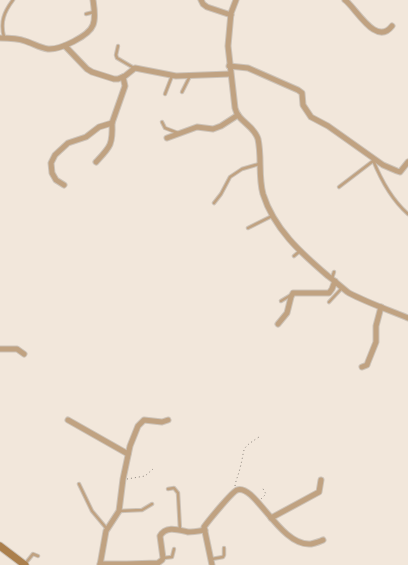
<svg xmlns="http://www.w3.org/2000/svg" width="408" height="565" font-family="'IBM Plex Sans',sans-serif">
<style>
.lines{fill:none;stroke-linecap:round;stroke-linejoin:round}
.lane-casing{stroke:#cdc3b8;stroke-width:4.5}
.street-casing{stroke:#cdc3b8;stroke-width:7}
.secondary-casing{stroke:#cdc3b8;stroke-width:9}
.path{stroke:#8a837b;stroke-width:1;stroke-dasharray:1 3;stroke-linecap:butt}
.lane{stroke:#c0a281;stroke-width:2.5}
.street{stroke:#c0a281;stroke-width:5}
.secondary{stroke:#ab7f4c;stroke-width:7}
</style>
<rect width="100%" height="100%" fill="#f2e7db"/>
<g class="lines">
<g class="lane-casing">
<g id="lane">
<path d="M 86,14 L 94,12"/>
<path d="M 4,37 C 0,22 4,12 13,0"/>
<path d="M 118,46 L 116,55 L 117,58 L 134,68"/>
<path d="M 182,92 L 190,76"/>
<path d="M 165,94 L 172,76"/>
<path d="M 162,122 L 165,128 L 178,133"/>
<path d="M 373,160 C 381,180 392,200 408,214"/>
<path d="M 339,187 L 373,161"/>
<path d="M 214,203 L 221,194 L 230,177 L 242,169 L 259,164"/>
<path d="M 248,228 L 272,216"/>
<path d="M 294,256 L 300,251"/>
<path d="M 332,278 L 334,272"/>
<path d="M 281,301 L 291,295"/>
<path d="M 329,302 L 342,288"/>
<path d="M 79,484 L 92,511 L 107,529"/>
<path d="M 168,489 L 174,488 L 178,493 L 180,530"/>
<path d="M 119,511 L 142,510 L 152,504"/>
<path d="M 163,558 L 172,557 L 174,549"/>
<path d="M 212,559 L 223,557 L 224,555 L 224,548"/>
<path d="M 25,564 L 33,554 L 38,556"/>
</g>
</g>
<g class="street-casing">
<g id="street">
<path d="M 201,0 L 203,4 L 207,7 L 231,15"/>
<path d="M 236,0 L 231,13 L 228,46 L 235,108 C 238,122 254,125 258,139 C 262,157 258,176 263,194 C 274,229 301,253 328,276 C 335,281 342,288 349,293 C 368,303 389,310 408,318"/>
<path d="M 345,0 C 356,8 376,47 392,26"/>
<path d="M 0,38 C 8,38 17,38 25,41 C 32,43 40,48 48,49 C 60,50 89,36 93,25 C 96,18 94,7 93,0"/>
<path d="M 65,46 L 87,69 L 92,72 L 114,79 L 118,79 L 125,76 L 135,68 L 176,76 L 230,74"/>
<path d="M 229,66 L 248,68 L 298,90 L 302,93 L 303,105 L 311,117 L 328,126 L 383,165 L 397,171 L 400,172 L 408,162"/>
<path d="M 167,138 L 197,127 L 213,129 L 221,126 L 238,115"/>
<path d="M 96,162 C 110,147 113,145 112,123"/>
<path d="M 64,185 L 56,180 L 52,173 L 51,163 L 55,155 L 68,143 L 86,137 L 99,127 L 112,123 L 125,86 L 123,77"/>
<path d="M 278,324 L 287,313 L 291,297 L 293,293 L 329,293 L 332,289 L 335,281"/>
<path d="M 0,349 L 17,349 L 24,354"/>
<path d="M 362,367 L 367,365 L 368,362 L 376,342 L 376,326 L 381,307"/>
<path d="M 68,420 L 128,454"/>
<path d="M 271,518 L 319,492 L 321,480"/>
<path d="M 100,564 L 127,564 L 158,563 L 162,560 L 163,558 L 160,536 C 166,525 179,530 188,532 C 194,532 199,531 205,530"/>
<path d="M 100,565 L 106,531 L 119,511 L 123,479 L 130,446 L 138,426 L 144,420 L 162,422 L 168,420"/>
<path d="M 212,565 L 204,527 C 209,520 232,492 237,490 C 255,483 280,547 311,544 C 315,543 319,542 323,540"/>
</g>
</g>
<g class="secondary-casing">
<path id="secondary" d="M 0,546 L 25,565"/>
</g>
<g class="path">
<path d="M 127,479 L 145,476 L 153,469"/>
<path d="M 235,486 C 236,479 239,474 240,468 C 246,447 239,450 259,437"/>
<path d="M 261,499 L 266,494 L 262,487"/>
</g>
<use href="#lane" class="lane"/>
<use href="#street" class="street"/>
<use href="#secondary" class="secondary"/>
</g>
</svg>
